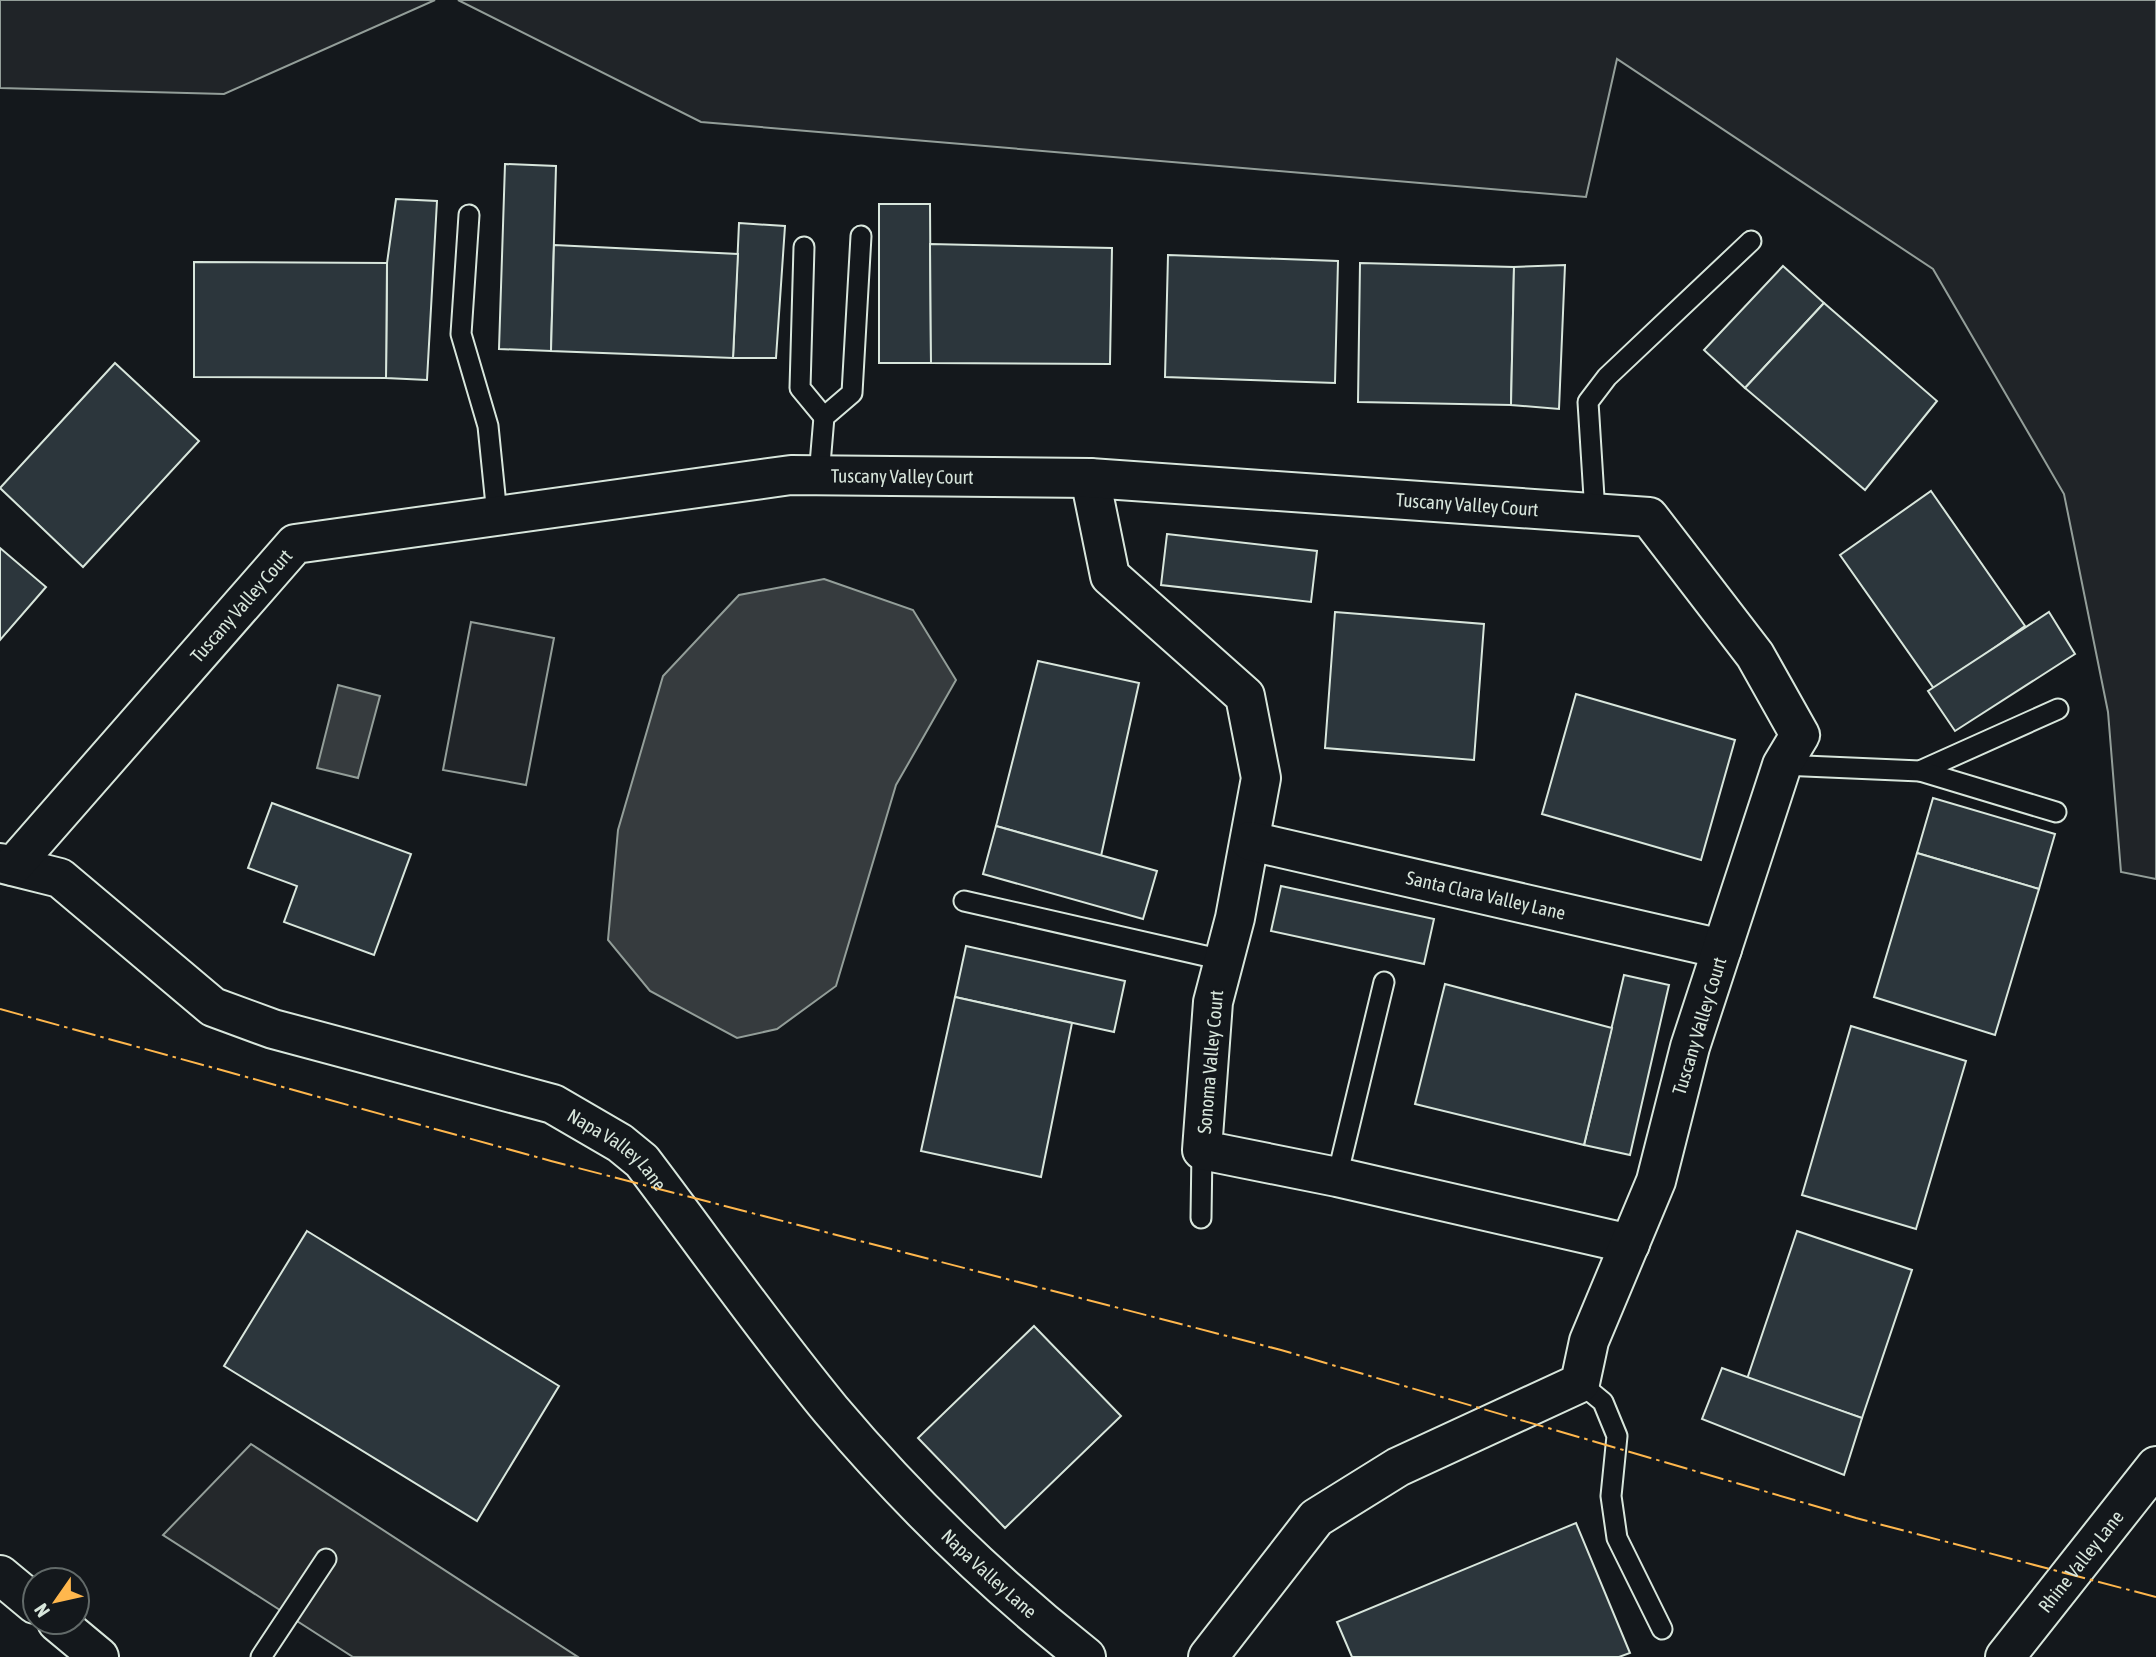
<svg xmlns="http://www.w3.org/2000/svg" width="2156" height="1657" font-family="'Asap Condensed',sans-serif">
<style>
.green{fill:#202428;stroke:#939e99;stroke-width:2}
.parking{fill:#24282b;stroke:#939e99;stroke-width:2}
.water{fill:#363b3e;stroke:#939e99;stroke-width:2}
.building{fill:#2c363c;stroke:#d8e6dc;stroke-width:2}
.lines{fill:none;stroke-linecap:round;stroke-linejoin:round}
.lane-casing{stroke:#d8e6dc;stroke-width:23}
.street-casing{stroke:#d8e6dc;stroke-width:42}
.lane{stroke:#14181c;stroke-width:19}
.street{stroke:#14181c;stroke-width:38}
.power{stroke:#ffb74d;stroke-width:2;stroke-dasharray:24 5 3.5 5;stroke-linecap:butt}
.labels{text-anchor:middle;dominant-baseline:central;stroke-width:5;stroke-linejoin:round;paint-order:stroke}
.street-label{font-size:19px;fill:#d8e6dc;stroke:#14181c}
</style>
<rect width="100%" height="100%" fill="#14181c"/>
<g class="green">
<path d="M 0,0 L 435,0 L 224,94 L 0,88 Z"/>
<path d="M 458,0 L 2156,0 L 2156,879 L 2121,872 L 2108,712 L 2064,494 L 1933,269 L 1617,59 L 1586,197 L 701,122 Z"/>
<path d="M 471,622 L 554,638 L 526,785 L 443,770 Z"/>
</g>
<path class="parking" d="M 251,1444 L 578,1657 L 353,1657 L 163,1535 Z"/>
<g class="water">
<path d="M 824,579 L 913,610 L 956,680 L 896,785 L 836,986 L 777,1029 L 737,1038 L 650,991 L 608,940 L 618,830 L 663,676 L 739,595 Z"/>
<path d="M 338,685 L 380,696 L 358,778 L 317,768 Z"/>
</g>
<g class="building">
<path d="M 505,164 L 556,166 L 551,351 L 499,349 Z"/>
<path d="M 396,199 L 437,201 L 427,380 L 386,378 L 387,263 Z"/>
<path d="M 879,204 L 930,204 L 931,363 L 879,363 Z"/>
<path d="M 739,223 L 785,226 L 776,358 L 733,358 Z"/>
<path d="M 930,244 L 1112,248 L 1110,364 L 931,363 Z"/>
<path d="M 554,245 L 738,254 L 733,358 L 551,351 Z"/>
<path d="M 1168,255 L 1338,261 L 1335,383 L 1165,377 Z"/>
<path d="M 194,262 L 387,263 L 386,378 L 194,377 Z"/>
<path d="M 1360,263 L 1514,267 L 1511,405 L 1358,402 Z"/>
<path d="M 1565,265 L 1559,409 L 1511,405 L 1514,267 Z"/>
<path d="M 1783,266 L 1824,303 L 1745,388 L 1704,350 Z"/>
<path d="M 1824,303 L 1937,401 L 1865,490 L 1745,388 Z"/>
<path d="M 115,363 L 199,441 L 83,567 L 0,488 Z"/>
<path d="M 1931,491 L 2025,626 L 1935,690 L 1840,555 Z"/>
<path d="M 1167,534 L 1317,551 L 1311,602 L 1161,585 Z"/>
<path d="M 0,548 L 46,587 L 0,640 Z"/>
<path d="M 1335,612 L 1484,624 L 1474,760 L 1325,748 Z"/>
<path d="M 2049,612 L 2075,654 L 1955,731 L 1928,691 Z"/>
<path d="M 1038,661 L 1139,683 L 1101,856 L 996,826 Z"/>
<path d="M 1576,694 L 1735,740 L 1701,860 L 1542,814 Z"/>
<path d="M 1933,798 L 2055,834 L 2039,889 L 1917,853 Z"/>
<path d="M 272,803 L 411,854 L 374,955 L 284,922 L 297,886 L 248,868 Z"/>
<path d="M 996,826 L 1157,871 L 1143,919 L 983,874 Z"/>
<path d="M 1917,853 L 2039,889 L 1995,1035 L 1874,997 Z"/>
<path d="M 1281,886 L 1434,919 L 1424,964 L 1271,931 Z"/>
<path d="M 966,946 L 1125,981 L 1114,1032 L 955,997 Z"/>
<path d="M 1624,975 L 1669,985 L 1630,1155 L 1584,1145 Z"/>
<path d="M 1445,984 L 1612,1028 L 1584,1145 L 1415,1104 Z"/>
<path d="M 955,997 L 1072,1023 L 1041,1177 L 921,1151 Z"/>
<path d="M 1851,1026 L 1966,1061 L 1916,1229 L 1802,1195 Z"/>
<path d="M 307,1231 L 559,1386 L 477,1521 L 224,1366 Z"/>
<path d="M 1797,1231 L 1912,1270 L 1862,1418 L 1747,1379 Z"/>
<path d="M 1034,1326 L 1121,1416 L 1005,1528 L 918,1438 Z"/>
<path d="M 1722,1368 L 1862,1418 L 1844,1475 L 1702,1419 Z"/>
<path d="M 1576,1523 L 1630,1653 L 1619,1657 L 1352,1657 L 1337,1622 Z"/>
</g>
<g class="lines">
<g class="lane-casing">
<g id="lane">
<path d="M 469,215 L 461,334 L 488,426 L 497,515"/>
<path d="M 804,247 L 800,388 L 824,417"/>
<path d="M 819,476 L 824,417 L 852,393 L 861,236"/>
<path d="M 1595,513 L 1588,402 L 1607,377 L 1751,241"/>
<path d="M 1782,765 L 1920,771 L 2058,709"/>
<path d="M 1920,771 L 2056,812"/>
<path d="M 964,901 L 1223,960"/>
<path d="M 1337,1177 L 1384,982"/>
<path d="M 1201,1218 L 1202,1150"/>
<path d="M 1580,1383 L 1603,1402 L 1617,1436 L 1611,1496 L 1617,1538 L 1662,1629"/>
<path d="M 261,1657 L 326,1559"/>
</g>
</g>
<g class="street-casing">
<g id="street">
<path d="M 1090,478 L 1110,576 L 1245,696 L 1261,778 L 1235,918 L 1213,1002 L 1202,1150 L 1337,1177 L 1630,1244"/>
<path id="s1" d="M 1250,841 L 1722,949"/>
<path id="s2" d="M 0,863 L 60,878 L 213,1007 L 273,1029 L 553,1104 L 620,1143 L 642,1161 C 705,1244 765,1330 831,1410 C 907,1500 994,1584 1086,1657"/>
<path id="s3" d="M 13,866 L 295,544 L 791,475 L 1090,478 L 1649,517 L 1755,655 L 1800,735 L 1782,765 L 1690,1047 L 1656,1181 L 1589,1341 L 1580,1383 L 1398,1467 L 1316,1518 L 1208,1657"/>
<path d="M 0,1575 L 35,1604"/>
<path d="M 57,1622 L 99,1657"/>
<path id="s4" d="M 2005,1657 L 2156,1466"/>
</g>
</g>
<use href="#lane" class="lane"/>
<use href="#street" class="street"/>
<path class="power" d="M 0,1009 L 551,1161 L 1281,1350 L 1856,1518 L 2156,1597"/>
</g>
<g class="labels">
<g class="street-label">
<text stroke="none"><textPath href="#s3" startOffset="1040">Tuscany Valley Court</textPath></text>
<text stroke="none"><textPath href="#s3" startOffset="1606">Tuscany Valley Court</textPath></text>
<text stroke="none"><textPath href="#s3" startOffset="346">Tuscany Valley Court</textPath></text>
<text stroke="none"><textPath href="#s1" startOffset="242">Santa Clara Valley Lane</textPath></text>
<text transform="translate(1699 1026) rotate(-73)">Tuscany Valley Court</text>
<text transform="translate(1210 1062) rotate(-85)">Sonoma Valley Court</text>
<text stroke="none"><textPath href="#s2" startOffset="695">Napa Valley Lane</textPath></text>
<text stroke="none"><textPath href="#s4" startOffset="122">Rhine Valley Lane</textPath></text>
<text stroke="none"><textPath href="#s2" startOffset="1262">Napa Valley Lane</textPath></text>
</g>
</g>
<g transform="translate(56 1601) rotate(236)"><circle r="33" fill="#14181c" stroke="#626a69" stroke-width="2"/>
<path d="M0-5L12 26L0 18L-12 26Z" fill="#ffb74d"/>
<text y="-10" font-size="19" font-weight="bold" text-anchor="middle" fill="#d8e6dc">N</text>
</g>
</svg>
